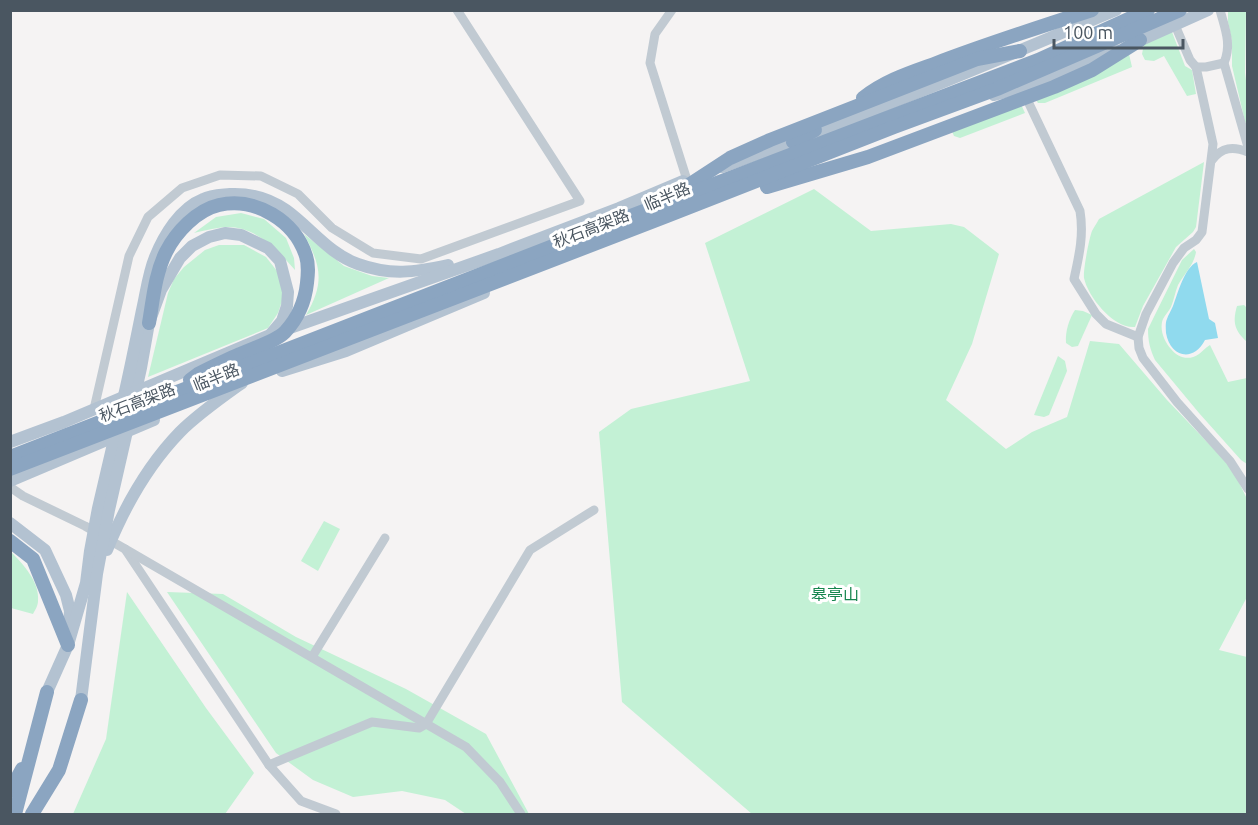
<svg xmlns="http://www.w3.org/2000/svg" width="1258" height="825" font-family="Ubuntu,'Noto Sans SC',sans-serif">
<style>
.green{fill:#c3f1d5}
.water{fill:#90daee}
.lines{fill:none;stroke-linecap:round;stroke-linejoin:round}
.minor{stroke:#c1cad2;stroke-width:9}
.major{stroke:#b3c2d1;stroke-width:12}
.highway{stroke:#8ba5c1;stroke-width:14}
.labels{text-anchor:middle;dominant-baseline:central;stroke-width:6;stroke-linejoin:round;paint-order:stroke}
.street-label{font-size:16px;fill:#4a5661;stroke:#fff}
.park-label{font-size:16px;fill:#17864f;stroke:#fff}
</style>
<rect width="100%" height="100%" fill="#f5f3f3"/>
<g class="green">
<path d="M 1228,11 L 1246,11 L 1245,73 L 1247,88 L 1247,130 L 1232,66 L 1232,41 L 1228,22 Z"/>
<path d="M 1172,32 L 1185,66 L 1192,70 L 1196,94 L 1187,96 L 1164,56 L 1154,61 L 1145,60 L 1142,54 L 1144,44 Z"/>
<path d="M 1129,54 L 1132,67 L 1045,103 L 1038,103 L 1034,97 Z"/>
<path d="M 1018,98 L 1025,113 L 960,138 L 954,136 L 951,129 Z"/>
<path d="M 1204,162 L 1196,227 L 1193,232 L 1176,247 L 1143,306 L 1135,327 C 1114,329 1088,297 1084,278 C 1083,270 1089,239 1092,231 C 1094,227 1097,223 1099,219 Z"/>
<path d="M 814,189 L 871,231 L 951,224 L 964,227 L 999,254 L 972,344 L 946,400 L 1006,449 L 1032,432 L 1067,417 L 1090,341 L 1119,344 L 1167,400 L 1232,468 L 1247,499 L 1247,597 L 1219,650 L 1247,657 L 1247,814 L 752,814 L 622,702 L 599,432 L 631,409 L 750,381 L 705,243 Z"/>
<path d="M 241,213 L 264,219 L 286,238 L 294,258 L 295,270 C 275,247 251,222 218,228 C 210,229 202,231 194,233 L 216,217 Z"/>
<path d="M 304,234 L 344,266 L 372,276 L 389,278 L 306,315 C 325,282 321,266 304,234 Z"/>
<path d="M 219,245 L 244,245 L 266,257 L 277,271 L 282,286 L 282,301 L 278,313 L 268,328 L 148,377 L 168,293 L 174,279 L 184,267 L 205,250 Z"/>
<path d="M 1194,249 L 1196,252 C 1194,265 1184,274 1178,285 C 1175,292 1174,300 1171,307 C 1169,311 1165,315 1163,319 C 1159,329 1164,341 1171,349 C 1178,358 1189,361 1199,354 C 1203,351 1205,348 1210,345 L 1228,382 L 1247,378 L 1247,464 L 1241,460 L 1199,413 L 1155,360 C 1150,349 1148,341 1148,329 L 1182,260 Z"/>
<path d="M 1244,305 L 1247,308 L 1247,342 C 1235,331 1232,323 1237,306 Z"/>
<path d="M 1075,310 L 1083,311 L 1092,315 L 1078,346 L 1072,347 L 1066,343 C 1065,332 1069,319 1075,310 Z"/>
<path d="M 1058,356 L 1065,361 L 1067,371 L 1049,415 L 1044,417 L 1034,415 Z"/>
<path d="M 324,521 L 340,529 L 318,571 L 301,561 Z"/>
<path d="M 11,552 C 23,564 40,582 38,601 C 38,606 35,610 33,614 L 11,608 Z"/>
<path d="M 127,592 L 206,708 L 254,773 L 225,814 L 73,814 L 106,739 Z"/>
<path d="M 167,592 L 223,594 L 296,637 L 406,689 L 486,734 L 529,814 L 466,814 L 445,800 L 402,791 L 353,797 L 313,780 L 276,753 Z"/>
</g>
<path class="water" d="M 1197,262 L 1209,319 L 1215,323 L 1218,338 L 1205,340 C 1193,363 1170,357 1166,333 C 1166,329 1165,323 1167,319 C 1168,315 1171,311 1173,306 C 1178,293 1184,268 1197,262 Z"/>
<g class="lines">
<g class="minor">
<path d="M 672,10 L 655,34 L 650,63 L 687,180"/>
<path d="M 1220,10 C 1225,29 1232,44 1224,63 L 1248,147"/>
<path d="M 1175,25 L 1190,60 L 1196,67 L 1213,144 L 1202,232 L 1196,240 L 1184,248 L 1173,263 L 1146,314 L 1138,337 L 1139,348 L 1143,358 L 1177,402 L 1230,461 L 1248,489"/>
<path d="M 1196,67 L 1206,67 L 1224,63"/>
<path d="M 1024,93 L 1080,211 C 1084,235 1079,256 1074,279 L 1096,314 L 1106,324 L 1138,337"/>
<path d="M 1212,160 C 1222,147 1233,146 1248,152"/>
<path d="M 94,409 L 129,256 L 148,217 L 182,188 L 220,175 L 261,176 L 298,194 L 332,228 L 373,253 L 421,259 L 580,201 L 457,10"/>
<path d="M 10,487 L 23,496 L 85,526 L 125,549 L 269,765 L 301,801 L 336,814"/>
<path d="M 125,549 L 466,747 L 500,782 L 521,814"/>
<path d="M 312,657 L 385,538"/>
<path d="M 269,765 L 372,722 L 419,728 L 426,724 L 530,550 L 594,510"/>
</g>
<g class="major">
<path d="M 1132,44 L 1208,10"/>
<path d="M 994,95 L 1021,88 L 1116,50"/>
<path d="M 722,167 C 855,120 986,65 1116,10"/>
<path d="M 282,371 L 346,351 L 484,293"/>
<path d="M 135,395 L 141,368 L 149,323 L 161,290 L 180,258 L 192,246 L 209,237 L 225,233 L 241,235 L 268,248 L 280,261 L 288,292 L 287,306 L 282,321 L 271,334"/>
<path d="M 123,400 C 130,370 136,340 142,310 C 146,293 148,274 155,257 C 164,235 180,208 203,199 C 211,195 221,195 230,194 C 251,193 269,198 286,210 C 311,228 329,254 358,264 C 391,276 415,272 448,265"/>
<path d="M 10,442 L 64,422 L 270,335 L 499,254 L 619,208 L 683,181"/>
<path d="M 10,481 L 154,420"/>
<path d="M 10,523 L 45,550 L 66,595 L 70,611 L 69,626"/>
<path d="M 107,550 C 124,508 148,465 180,432 C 198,414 221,398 242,383"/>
<path d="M 47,692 L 68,645 L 86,583 L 90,551 L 98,508 L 116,431"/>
<path d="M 81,700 L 97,574 L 109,510 L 128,427"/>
</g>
<g class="highway">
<path d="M 863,98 C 884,81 909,73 934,64 C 986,44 1039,27 1092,10"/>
<path d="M 793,142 L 815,130"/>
<path d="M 767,187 L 868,157 L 1054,87 L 1092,70 L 1140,40"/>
<path d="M 674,192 L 684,188 L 730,158 L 770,140 L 977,59 L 1020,51"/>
<path d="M 149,323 C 153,300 155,274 166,252 C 176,232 197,210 219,205 C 256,197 295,221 306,256 C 309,265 308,274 307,283 C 305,302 298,318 285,332 C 275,342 253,348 240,354 C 226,360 212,367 198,374 L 190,380"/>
<path d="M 10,457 L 594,230 L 1038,60 L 1148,10"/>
<path d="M 10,469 L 667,216 L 894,127 L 997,89 L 1180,10"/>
<path d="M 10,541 L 33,559 L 68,645"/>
<path d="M 10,791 L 22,769"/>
<path d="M 15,814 L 47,692"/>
<path d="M 32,814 L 59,770 L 81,700"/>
</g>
</g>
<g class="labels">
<g class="street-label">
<text transform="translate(667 196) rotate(-23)">临半路</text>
<text transform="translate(591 228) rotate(-21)">秋石高架路</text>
<text transform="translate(216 377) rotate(-22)">临半路</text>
<text transform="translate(137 402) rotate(-21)">秋石高架路</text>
</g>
<g class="park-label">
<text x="835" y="594">皋亭山</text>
</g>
</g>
<rect width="1258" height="825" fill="none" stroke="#4a5661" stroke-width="24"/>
<path d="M1054 39v9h129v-9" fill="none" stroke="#4a5661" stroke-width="3"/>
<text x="1063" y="39" font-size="18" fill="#4a5661" stroke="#ffffff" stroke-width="4.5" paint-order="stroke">100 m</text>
</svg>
